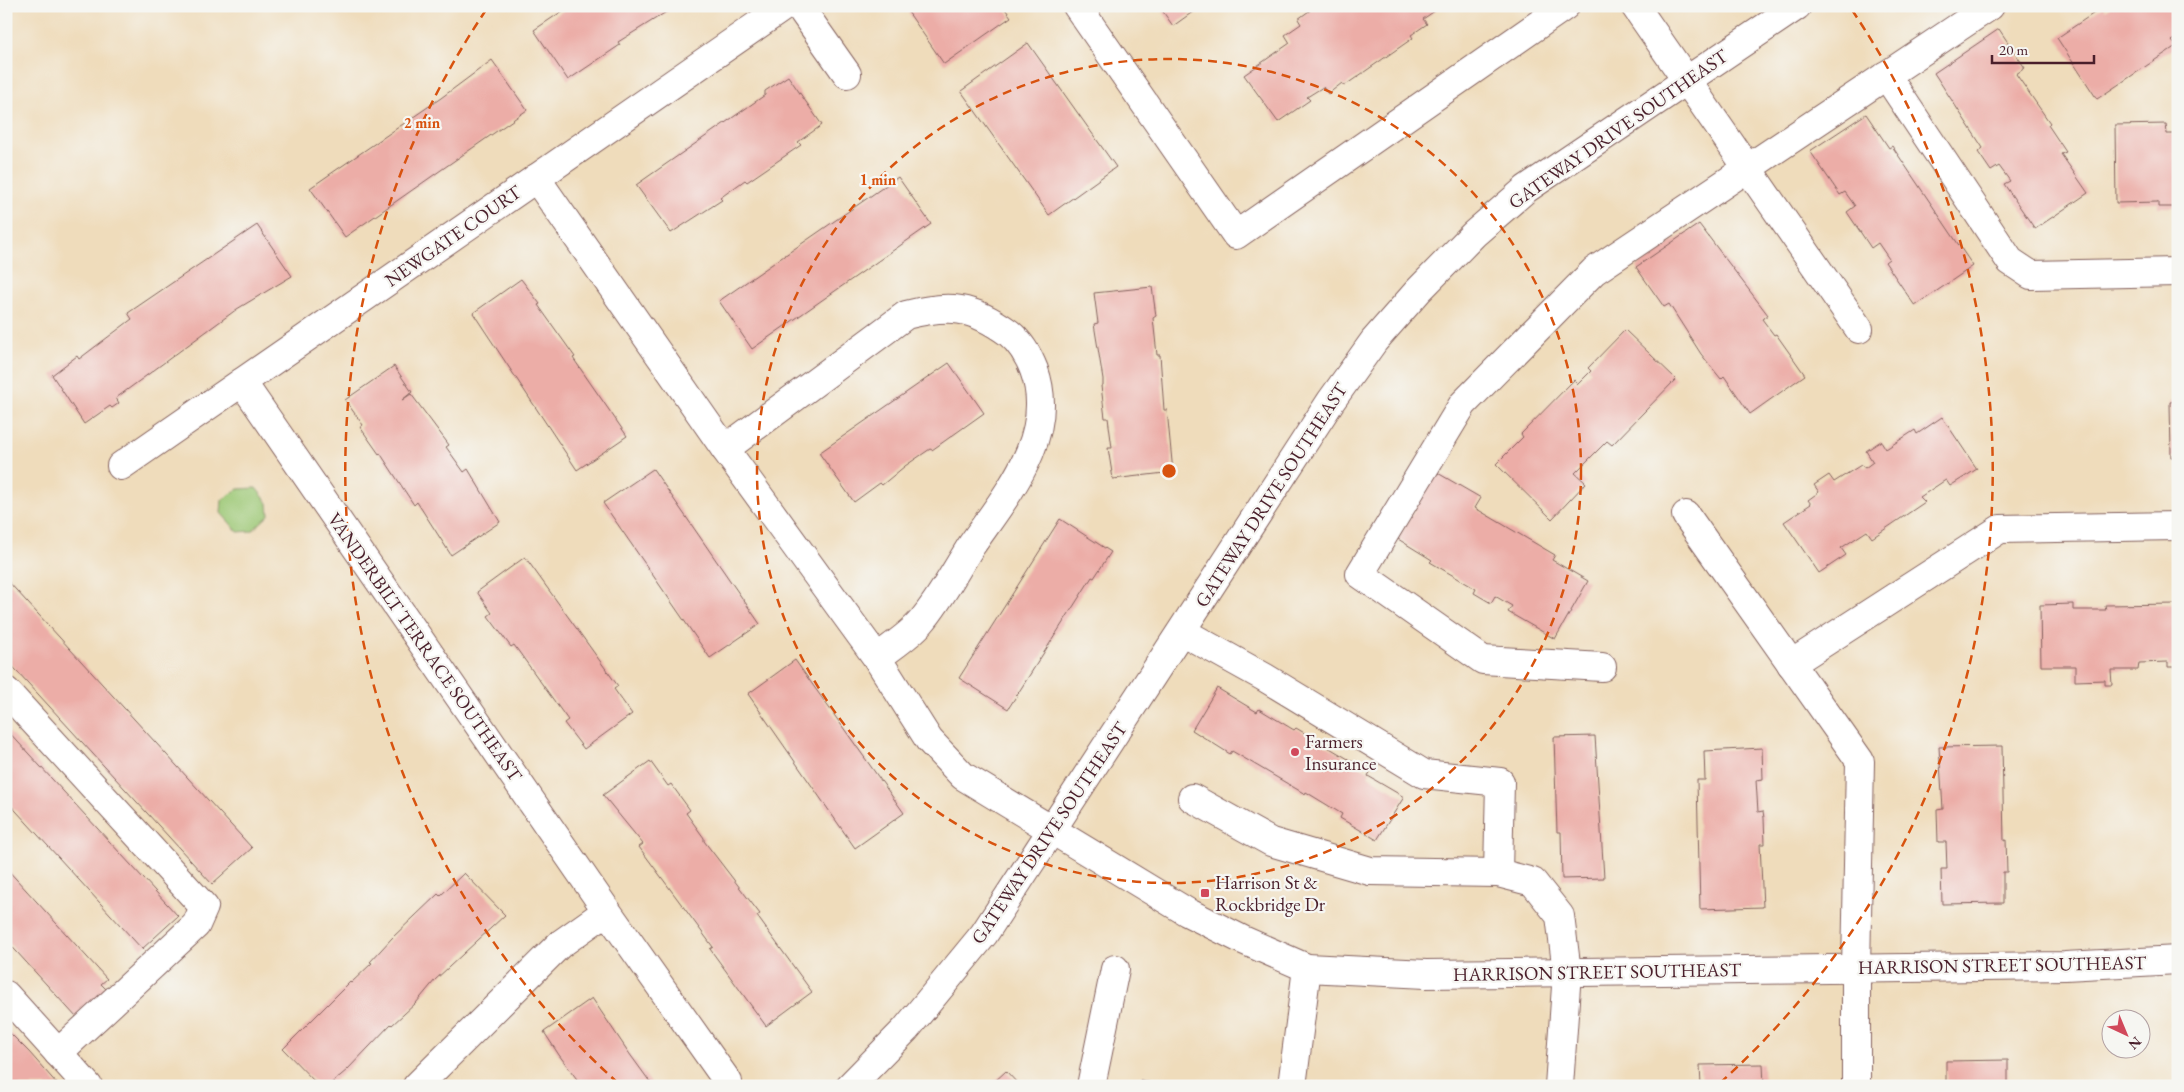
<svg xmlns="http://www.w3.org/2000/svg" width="2184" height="1092" font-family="'EB Garamond',serif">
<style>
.green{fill:#9cc875;stroke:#737450}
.building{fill:#ecada7}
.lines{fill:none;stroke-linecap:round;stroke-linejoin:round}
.minor-casing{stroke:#84615d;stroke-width:30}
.minor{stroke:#fff;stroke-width:28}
.ring{fill:none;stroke:#d8530f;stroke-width:2.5;stroke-dasharray:9 6}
.poi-dot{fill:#d1495b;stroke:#f6f6f2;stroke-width:2}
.labels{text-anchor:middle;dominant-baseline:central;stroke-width:4.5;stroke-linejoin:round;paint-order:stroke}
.street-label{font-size:19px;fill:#4a1f2b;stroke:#f6f6f2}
.poi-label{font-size:19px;fill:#4a1f2b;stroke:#f6f6f2;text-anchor:start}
.centre{fill:#d8530f;stroke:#f6f6f2;stroke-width:2.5}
.ring-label{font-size:15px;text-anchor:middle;font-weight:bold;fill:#d8530f;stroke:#f6f6f2;stroke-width:4.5;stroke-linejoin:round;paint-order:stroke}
</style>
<rect width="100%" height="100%" fill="#f6f6f2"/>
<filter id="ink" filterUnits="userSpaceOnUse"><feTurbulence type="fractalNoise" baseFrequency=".02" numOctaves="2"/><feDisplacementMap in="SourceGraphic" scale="10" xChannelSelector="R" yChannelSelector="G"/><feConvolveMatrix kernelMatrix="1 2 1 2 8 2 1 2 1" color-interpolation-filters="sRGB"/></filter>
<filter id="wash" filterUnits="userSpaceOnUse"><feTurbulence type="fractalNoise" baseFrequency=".0096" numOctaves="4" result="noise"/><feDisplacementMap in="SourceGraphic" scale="20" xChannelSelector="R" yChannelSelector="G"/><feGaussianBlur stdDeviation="1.12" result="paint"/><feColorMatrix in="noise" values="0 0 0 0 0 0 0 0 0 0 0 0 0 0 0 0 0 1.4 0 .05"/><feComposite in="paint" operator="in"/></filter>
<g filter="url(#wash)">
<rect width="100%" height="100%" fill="#efdcbb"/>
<path class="green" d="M 256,488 L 268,503 L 269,515 L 252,531 L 238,532 L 221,513 L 222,500 L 238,489 Z"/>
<g id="blocks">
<g class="building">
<path d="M 570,6 L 669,6 L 671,9 L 618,42 L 620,45 L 568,80 L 534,30 Z"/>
<path d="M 904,6 L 1003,6 L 1011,17 L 944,64 Z"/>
<path d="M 1159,6 L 1201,6 L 1173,26 Z"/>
<path d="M 1316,6 L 1442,6 L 1423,19 L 1427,24 L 1411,35 L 1413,38 L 1344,86 L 1342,83 L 1328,94 L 1323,87 L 1307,97 L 1310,100 L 1278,122 L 1244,75 L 1290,43 L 1285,35 L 1301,24 L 1298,19 Z"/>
<path d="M 2112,6 L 2178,6 L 2178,37 L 2172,41 L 2176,46 L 2097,99 L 2057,38 L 2103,7 L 2105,11 Z"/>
<path d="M 1999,29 L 2025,68 L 2016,74 L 2050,123 L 2048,125 L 2066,152 L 2061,154 L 2088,193 L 2035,229 L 2004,184 L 2010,181 L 1999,166 L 1991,171 L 1978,152 L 1983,148 L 1934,73 Z"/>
<path d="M 1028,43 L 1116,167 L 1049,215 L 961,91 Z"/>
<path d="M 492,60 L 527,110 L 345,237 L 310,188 L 441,98 Z"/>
<path d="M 788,76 L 822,125 L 798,142 L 801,145 L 747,182 L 745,180 L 720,198 L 722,200 L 671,233 L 636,185 L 765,95 L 765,91 Z"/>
<path d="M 1866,114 L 1889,148 L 1892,146 L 1973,266 L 1915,306 L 1885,262 L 1889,259 L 1878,243 L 1871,248 L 1847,212 L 1855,206 L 1845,192 L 1840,195 L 1810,151 Z"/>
<path d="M 2166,124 L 2167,134 L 2178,134 L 2178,207 L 2158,207 L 2158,202 L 2116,203 L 2115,125 Z"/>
<path d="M 898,177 L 931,224 L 752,349 L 719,301 Z"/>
<path d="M 1699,224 L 1768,315 L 1762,319 L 1774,335 L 1776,334 L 1805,375 L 1750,414 L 1724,376 L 1721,379 L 1701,354 L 1669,304 L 1664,307 L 1636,267 Z"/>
<path d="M 257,225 L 292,276 L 237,309 L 116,398 L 119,403 L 112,408 L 110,406 L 84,424 L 52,375 L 77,356 L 79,359 L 132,319 L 128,313 Z"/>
<path d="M 521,279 L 540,304 L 538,305 L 575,357 L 573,358 L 627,436 L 577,470 L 473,313 Z"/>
<path d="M 1152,287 L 1156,316 L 1153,318 L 1157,355 L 1160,355 L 1164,410 L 1167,410 L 1173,472 L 1113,479 L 1108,448 L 1112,448 L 1108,418 L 1105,418 L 1101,386 L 1103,385 L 1103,379 L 1094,324 L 1098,323 L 1094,293 Z"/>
<path d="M 1625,330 L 1676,379 L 1612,445 L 1607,441 L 1575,473 L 1586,483 L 1552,519 L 1496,464 L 1523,437 L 1521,434 L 1574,380 L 1578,384 L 1591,371 L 1588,368 Z"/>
<path d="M 949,363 L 984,413 L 932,450 L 930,449 L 905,466 L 882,485 L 880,483 L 854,502 L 819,453 Z"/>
<path d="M 394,366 L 412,392 L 402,400 L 411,394 L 449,445 L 446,447 L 464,472 L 468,469 L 500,522 L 451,555 L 417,502 L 414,505 L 380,453 L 379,454 L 360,427 L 363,425 L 345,400 Z"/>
<path d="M 2178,401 L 2178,457 L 2171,457 L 2170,402 Z"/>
<path d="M 1942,417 L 1977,469 L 1950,486 L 1946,480 L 1944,481 L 1920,497 L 1925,502 L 1872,538 L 1867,531 L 1841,548 L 1846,555 L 1819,573 L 1784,522 L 1811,504 L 1808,500 L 1819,492 L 1814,485 L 1829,475 L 1834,482 L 1861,465 L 1865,468 L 1873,462 L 1866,451 L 1881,441 L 1886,449 L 1915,430 L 1917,434 Z"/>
<path d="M 653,469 L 760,624 L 710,658 L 603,503 Z"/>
<path d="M 1436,472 L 1481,498 L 1475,508 L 1555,555 L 1552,560 L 1588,581 L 1555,639 L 1508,612 L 1512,606 L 1495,596 L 1491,603 L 1474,593 L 1476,589 L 1430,562 L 1432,560 L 1398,539 Z"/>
<path d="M 1060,519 L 1111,552 L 1094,578 L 1092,577 L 1008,709 L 959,678 Z"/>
<path d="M 525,557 L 618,686 L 614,689 L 632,714 L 584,749 L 564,723 L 568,720 L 514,645 L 511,647 L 488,616 L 492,613 L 477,592 Z"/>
<path d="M 6,579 L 252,848 L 212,884 L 6,659 Z"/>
<path d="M 2073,604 L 2073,610 L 2106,610 L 2105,605 L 2178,604 L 2178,667 L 2168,667 L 2168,662 L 2139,663 L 2138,670 L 2111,670 L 2112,685 L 2105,685 L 2105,680 L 2075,681 L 2075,666 L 2041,666 L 2040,605 Z"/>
<path d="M 795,660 L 904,813 L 855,848 L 748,694 Z"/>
<path d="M 1217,688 L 1257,712 L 1259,709 L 1294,730 L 1296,728 L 1370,772 L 1368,776 L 1404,797 L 1377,840 L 1340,818 L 1342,814 L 1306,792 L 1305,794 L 1232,751 L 1230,754 L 1192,730 Z"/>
<path d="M 6,729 L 178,916 L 142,949 L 6,800 Z"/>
<path d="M 1595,736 L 1604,878 L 1562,879 L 1561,832 L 1557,832 L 1554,737 Z"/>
<path d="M 2002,746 L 2004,841 L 2006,840 L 2007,872 L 2003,872 L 2003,903 L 1942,904 L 1941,869 L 1947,869 L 1946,842 L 1938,842 L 1937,810 L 1943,809 L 1939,747 Z"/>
<path d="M 1762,748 L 1763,779 L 1756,780 L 1758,812 L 1763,811 L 1764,818 L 1765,844 L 1760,844 L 1763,907 L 1700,909 L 1697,780 L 1705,780 L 1704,751 Z"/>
<path d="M 650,761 L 668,786 L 671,784 L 690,810 L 686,813 L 704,838 L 704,841 L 760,914 L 757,916 L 812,992 L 766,1026 L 710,949 L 713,947 L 639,847 L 643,844 L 603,795 Z"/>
<path d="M 6,868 L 107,979 L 101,984 L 107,990 L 77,1018 L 6,940 Z"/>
<path d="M 464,873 L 505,915 L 435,980 L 416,1003 L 392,1025 L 391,1024 L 347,1070 L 328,1086 L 319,1086 L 283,1049 L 350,982 L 351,983 L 372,963 L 370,962 L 392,938 L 438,894 L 440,896 Z"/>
<path d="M 592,998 L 629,1053 L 653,1086 L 582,1086 L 559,1055 L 544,1032 Z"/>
<path d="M 6,1029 L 29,1052 L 59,1086 L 6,1086 Z"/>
<path d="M 2008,1060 L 2008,1086 L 1946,1086 L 1946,1061 Z"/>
<path d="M 1763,1064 L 1764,1086 L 1701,1086 L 1700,1065 Z"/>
<path d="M 1006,1071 L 1020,1086 L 990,1086 L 993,1083 Z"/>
<path d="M 1140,1081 L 1168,1085 L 1167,1086 L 1140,1086 Z"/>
</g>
</g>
</g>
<g filter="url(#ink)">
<use href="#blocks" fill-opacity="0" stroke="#84615d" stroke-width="1"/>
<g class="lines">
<g class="minor-casing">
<g id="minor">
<path d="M 799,6 L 847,74"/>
<path d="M 1077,6 L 1236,235 L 1565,6"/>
<path d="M 1635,6 L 1859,329"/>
<path d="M 1886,75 L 2010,261 L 2031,275 L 2178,272"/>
<path d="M 536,178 L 725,449 L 877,658 L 929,740 L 963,776 L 1187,912 L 1243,940 L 1307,968 L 1426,974 L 2065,966 L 2178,960"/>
<path d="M 242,382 L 607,911 L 728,1082"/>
<path d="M 725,449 L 906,315 C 949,304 972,306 1009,333 C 1020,342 1029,357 1034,370 C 1058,436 1006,495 971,546 C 955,571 940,600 921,622 C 909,636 891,647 877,658"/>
<path d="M 121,466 L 785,6"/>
<path d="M 1686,515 L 1860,761 L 1856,969 L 1856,1086"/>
<path d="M 1183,632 L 1264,677 L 1424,774 L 1500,782 L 1498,873"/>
<path d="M 1791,664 L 2000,529 L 2178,526"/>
<path d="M 1602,667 L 1483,660 L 1360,574 L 1463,404 L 1594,271 L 1990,6"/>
<path d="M 6,691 L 204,907 L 196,925 L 58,1053"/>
<path d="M 1192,798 L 1271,842 L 1370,871 L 1498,873 L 1533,882 L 1560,916 L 1567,972 L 1559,1086"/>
<path d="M 6,995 L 88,1086"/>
<path d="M 417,1086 L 559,945 L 607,911"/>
<path d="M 850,1086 L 906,1029 L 984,934 L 1331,401 L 1374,341 L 1418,291 L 1474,234 L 1526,189 L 1797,6"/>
<path d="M 1091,1086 L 1115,969"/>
<path d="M 1292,1086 L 1307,968"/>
</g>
</g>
<use href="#minor" class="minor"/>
</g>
</g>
<g class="ring">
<circle cx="1169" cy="471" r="412"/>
<path d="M618 1083A824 824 0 0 1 486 10M1852 10A824 824 0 0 1 1720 1083"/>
</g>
<g class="poi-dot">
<circle cx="1295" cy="752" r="5"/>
<rect x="1200" y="888" width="10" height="10" rx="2.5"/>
</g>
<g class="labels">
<g class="street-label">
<text transform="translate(1618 129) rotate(-35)">GATEWAY DRIVE SOUTHEAST</text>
<text transform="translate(453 236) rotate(-35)">NEWGATE COURT</text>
<text transform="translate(1271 495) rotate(-57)">GATEWAY DRIVE SOUTHEAST</text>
<text transform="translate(425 647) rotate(55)">VANDERBILT TERRACE SOUTHEAST</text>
<text transform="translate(1049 833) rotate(-56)">GATEWAY DRIVE SOUTHEAST</text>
<text transform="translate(2002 965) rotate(-1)">HARRISON STREET SOUTHEAST</text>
<text transform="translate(1597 972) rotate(-1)">HARRISON STREET SOUTHEAST</text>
</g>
<g class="poi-label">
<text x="1305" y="741">Farmers<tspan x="1305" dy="22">Insurance</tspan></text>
<text x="1215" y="882">Harrison St &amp;<tspan x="1215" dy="22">Rockbridge Dr</tspan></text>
</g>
</g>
<circle cx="1169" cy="471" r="8" class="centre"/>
<g class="ring-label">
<text x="422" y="128">2 min</text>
<text x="878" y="185">1 min</text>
</g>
<rect width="2184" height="1092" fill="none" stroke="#f6f6f2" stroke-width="25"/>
<g transform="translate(2126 1034) rotate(136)"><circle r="24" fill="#f6f6f2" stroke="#b1a0a2"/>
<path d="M0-4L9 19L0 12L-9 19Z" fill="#d1495b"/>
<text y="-8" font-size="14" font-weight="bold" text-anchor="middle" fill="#4a1f2b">N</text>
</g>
<path d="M1992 55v8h102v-8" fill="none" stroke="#4a1f2b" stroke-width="2.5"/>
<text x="1999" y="55" font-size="15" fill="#4a1f2b" stroke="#f6f6f2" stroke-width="4" paint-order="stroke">20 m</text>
</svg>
